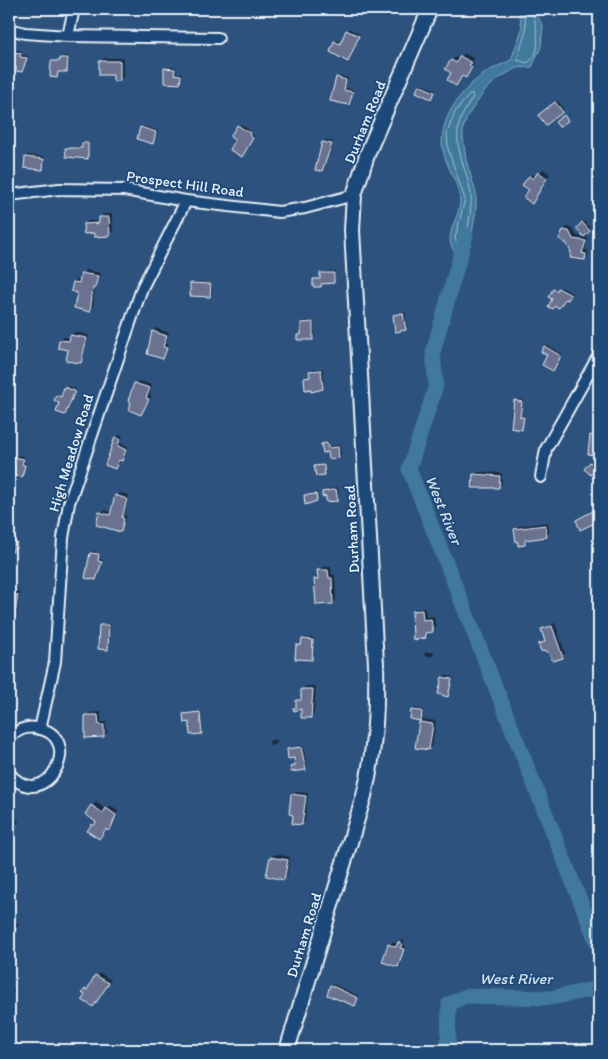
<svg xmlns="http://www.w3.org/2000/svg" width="608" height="1059" font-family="Itim,sans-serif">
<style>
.water{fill:#41799c;stroke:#84a9c1}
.shadow{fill:#0007}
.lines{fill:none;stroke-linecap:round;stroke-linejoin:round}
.shore{stroke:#a5c1d3;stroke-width:1}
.river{stroke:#41799c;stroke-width:15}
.building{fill:#6b7290;stroke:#e8f1f8}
.minor-casing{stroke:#e8f1f8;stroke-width:14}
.secondary-casing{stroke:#e8f1f8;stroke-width:18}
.minor{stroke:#1f4a7a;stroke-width:10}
.secondary{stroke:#1f4a7a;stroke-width:14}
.labels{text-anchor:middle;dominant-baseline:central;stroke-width:4;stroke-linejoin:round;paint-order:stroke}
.street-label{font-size:15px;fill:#e8f1f8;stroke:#1f4a7a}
.water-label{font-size:16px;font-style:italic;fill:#cfdfea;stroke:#1f4a7a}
</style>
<rect width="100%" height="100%" fill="#2e527e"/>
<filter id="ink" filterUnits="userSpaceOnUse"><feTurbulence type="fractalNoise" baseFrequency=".02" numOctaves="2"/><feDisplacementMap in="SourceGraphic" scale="10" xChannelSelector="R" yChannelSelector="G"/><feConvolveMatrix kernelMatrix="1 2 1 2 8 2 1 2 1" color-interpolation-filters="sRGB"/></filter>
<g filter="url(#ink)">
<path class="water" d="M 519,9 L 537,9 L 539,20 L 543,25 L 541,47 L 532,67 L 516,68 L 496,80 L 484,92 L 468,115 L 463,128 L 463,138 L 466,160 L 476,193 L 476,209 L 470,245 L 463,254 L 457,254 C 440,238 460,219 460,201 C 460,186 446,166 443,150 C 437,122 461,89 484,74 C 492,68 502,65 511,60 L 522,29 Z"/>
<g class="shadow">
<path d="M 349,29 L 360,34 L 348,60 L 335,42 L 337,40 L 342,42 Z"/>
<path d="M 15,50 L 22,51 L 22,55 L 28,56 L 21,71 L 13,52 Z"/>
<path d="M 464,53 L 474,59 L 472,61 L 474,63 L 469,73 L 463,75 L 456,84 L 453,73 L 447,69 L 455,57 L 459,60 Z"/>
<path d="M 63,56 L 69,56 L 68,69 L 59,70 L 57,76 L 52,61 L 61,60 Z"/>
<path d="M 104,58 L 123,58 L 123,77 L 120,80 L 101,61 Z"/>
<path d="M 168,67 L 176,67 L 176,73 L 182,73 L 180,83 L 166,69 Z"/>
<path d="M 339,76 L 348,78 L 345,88 L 354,90 L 349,104 L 337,78 Z"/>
<path d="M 422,84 L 436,90 L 433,96 L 418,91 Z"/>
<path d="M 558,101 L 564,110 L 562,112 L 542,113 Z"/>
<path d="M 240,124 L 251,131 L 250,133 L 254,136 L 244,153 L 237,140 Z"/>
<path d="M 143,126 L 158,131 L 153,143 L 142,128 Z"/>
<path d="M 326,140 L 333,142 L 330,155 L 326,157 L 321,170 L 317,169 Z"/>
<path d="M 85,142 L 89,142 L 87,158 L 67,148 L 83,146 Z"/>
<path d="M 28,155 L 45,157 L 44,167 L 42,169 L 26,157 Z"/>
<path d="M 543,169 L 550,174 L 532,202 L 530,177 L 533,174 L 536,176 Z"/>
<path d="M 103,214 L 112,214 L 113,231 L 109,235 L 95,232 L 84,224 L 88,221 L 100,221 Z"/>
<path d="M 584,221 L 591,228 L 584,235 L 577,229 Z"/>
<path d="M 567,227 L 572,228 L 577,236 L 588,238 L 585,250 L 588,251 L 588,256 L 584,259 L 572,251 L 567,242 L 560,238 L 561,234 Z"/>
<path d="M 86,270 L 101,273 L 95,286 L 93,307 L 90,311 L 74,282 L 78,279 L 81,280 Z"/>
<path d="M 336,271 L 334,282 L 320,285 L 314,280 L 321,278 L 323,272 Z"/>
<path d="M 194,282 L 212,283 L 212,294 L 210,296 L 192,284 Z"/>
<path d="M 561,287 L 572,293 L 568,299 L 566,298 L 555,304 L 554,290 Z"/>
<path d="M 405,312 L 407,327 L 405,329 L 394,315 Z"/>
<path d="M 304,321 L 314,321 L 315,337 L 313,339 L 298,335 L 303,333 Z"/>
<path d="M 156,328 L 169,333 L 166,343 L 169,344 L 163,358 L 149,342 Z"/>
<path d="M 74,332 L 89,335 L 83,358 L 80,361 L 61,340 L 64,337 L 71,338 Z"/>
<path d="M 547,345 L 562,354 L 554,368 L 545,347 Z"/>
<path d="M 313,369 L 323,369 L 324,386 L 322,388 L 305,378 L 311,376 Z"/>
<path d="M 139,381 L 152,385 L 149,395 L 152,396 L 140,413 L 136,384 Z"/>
<path d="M 67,386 L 76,389 L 65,414 L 57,396 L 62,395 Z"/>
<path d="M 518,399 L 523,400 L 521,415 L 525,416 L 521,429 L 516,401 Z"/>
<path d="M 593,433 L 599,434 L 599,452 L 592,454 L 591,435 Z"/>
<path d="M 119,435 L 123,436 L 120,443 L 128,446 L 125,456 L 115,468 L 116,438 Z"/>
<path d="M 325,442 L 329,442 L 329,446 L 339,445 L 341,455 L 339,457 L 329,451 L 323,444 Z"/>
<path d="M 16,455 L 25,457 L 24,463 L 26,463 L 21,476 L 9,473 L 11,467 L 15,468 Z"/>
<path d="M 325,464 L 326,472 L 324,474 L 316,467 Z"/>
<path d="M 478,472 L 502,473 L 502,483 L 498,487 L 475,475 Z"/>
<path d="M 338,487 L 339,498 L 337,500 L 323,493 L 328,489 Z"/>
<path d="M 317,492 L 316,500 L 305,496 L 307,494 Z"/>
<path d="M 119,493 L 129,495 L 124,515 L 127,516 L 121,531 L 101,513 L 104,510 L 112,512 L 116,496 Z"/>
<path d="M 548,522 L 549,533 L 546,536 L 528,538 L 525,544 L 515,529 L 519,526 Z"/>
<path d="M 9,535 L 15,535 L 15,540 L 18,540 L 18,545 L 12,550 L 9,550 Z"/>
<path d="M 93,551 L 100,553 L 99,559 L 103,560 L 96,579 L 91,553 Z"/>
<path d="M 322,567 L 331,567 L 332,575 L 335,575 L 336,599 L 333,603 L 315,579 Z"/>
<path d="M 11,591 L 20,592 L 16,617 L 13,621 L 9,620 Z"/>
<path d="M 425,608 L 426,617 L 434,616 L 436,628 L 428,631 L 425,637 L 413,612 L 417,609 Z"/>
<path d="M 555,623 L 565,653 L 562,656 L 540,644 L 546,640 L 542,630 Z"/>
<path d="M 102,624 L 111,624 L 108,648 L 100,626 Z"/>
<path d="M 305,638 L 314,638 L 311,659 L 297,646 L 303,644 Z"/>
<path d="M 9,642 L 12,643 L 9,660 Z"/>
<path d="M 13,650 L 14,650 L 9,674 Z"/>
<path d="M 425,652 L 434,652 L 433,656 L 425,656 Z"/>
<path d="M 445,675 L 453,677 L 448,695 L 443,677 Z"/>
<path d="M 306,686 L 316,686 L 314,713 L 311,717 L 303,707 L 294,708 L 297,705 L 297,700 L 302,697 L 302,689 Z"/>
<path d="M 415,708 L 424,710 L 421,719 L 436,721 L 432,746 L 429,749 L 420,723 L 423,720 L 412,718 Z"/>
<path d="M 201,711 L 203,731 L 201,733 L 184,714 Z"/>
<path d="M 101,712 L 101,722 L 106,722 L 107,733 L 103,736 L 86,716 L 89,713 Z"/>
<path d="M 276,739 L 278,743 L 270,746 L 269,741 Z"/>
<path d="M 303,746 L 307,767 L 305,769 L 292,767 L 296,765 L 295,757 L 288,749 Z"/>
<path d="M 296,792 L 308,793 L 305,821 L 302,824 L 292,795 Z"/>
<path d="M 96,802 L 106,810 L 110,806 L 118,811 L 111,826 L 106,828 L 99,838 L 93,825 L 96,821 L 86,814 Z"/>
<path d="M 9,812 L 19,822 L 9,833 Z"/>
<path d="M 275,854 L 290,857 L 287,875 L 283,878 L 268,875 L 271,857 Z"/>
<path d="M 9,919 L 19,924 L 12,937 L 9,930 Z"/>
<path d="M 402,940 L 404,940 L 403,945 L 406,946 L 398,966 L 389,945 L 392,942 L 398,944 Z"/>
<path d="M 100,973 L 111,980 L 96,1002 L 87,994 L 86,990 Z"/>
<path d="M 333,984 L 359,996 L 357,1002 L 355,1004 L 331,986 Z"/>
<path d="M 9,986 L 15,989 L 9,1001 Z"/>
</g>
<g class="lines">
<g class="shore">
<path d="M 524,9 L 526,30 L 517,60 L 527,63 C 546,53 534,24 533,9"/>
<path d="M 472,94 L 473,97 C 467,106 460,117 458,129 C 455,152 468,172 471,194 C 472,204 468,244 459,249 L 455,238 L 465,199 L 448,149 L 447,133 L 455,112 L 469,95 Z"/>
</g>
<g class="river">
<path d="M 466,235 L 433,352 L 436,386 L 409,469 L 599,948"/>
<path d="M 448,1050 L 449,1004 L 466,996 L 551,998 L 599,988"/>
</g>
</g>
<g class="building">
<path d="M 346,30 L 359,36 L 348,62 L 330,52 L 334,41 L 340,44 Z"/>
<path d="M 12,52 L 21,53 L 20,57 L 27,58 L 22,72 L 16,71 L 16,67 L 10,66 Z"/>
<path d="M 460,56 L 472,63 L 469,65 L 472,67 L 466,78 L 462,76 L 456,86 L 447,80 L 451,73 L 445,69 L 451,60 L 456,63 Z"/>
<path d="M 60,58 L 68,58 L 67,72 L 58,72 L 57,78 L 50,77 L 51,61 L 60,61 Z"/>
<path d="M 99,61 L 120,61 L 120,81 L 113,81 L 113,75 L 99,75 Z"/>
<path d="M 164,68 L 175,69 L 174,74 L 181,75 L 180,84 L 164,83 Z"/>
<path d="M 336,77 L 346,80 L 344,90 L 353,92 L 349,105 L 330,101 Z"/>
<path d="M 419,85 L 435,92 L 431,99 L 416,92 Z"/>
<path d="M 555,102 L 563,112 L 546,125 L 538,115 Z"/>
<path d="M 564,115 L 568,121 L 559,127 L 555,122 Z"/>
<path d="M 237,125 L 250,133 L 249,135 L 253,138 L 242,157 L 230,150 L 235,140 L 230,137 Z"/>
<path d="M 140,127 L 156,132 L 153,144 L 137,139 Z"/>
<path d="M 322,142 L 332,144 L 322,171 L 315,170 Z"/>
<path d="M 82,143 L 88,143 L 88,159 L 66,157 L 65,148 L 82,148 Z"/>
<path d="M 25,157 L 44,159 L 43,170 L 24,168 Z"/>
<path d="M 538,172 L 547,178 L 532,204 L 523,197 L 529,190 L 522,185 L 529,176 L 533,179 Z"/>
<path d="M 99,217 L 109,217 L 110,236 L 94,237 L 94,233 L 84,234 L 83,224 L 99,223 Z"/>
<path d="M 582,222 L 590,231 L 584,237 L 576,229 Z"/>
<path d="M 563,230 L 569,231 L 573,239 L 586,241 L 582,253 L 586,254 L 585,260 L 570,258 L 571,252 L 566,243 L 559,239 Z"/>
<path d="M 81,273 L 98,276 L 95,288 L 93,288 L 90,312 L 74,308 L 77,293 L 71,291 L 73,282 L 79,283 Z"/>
<path d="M 320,273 L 334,273 L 334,283 L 321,284 L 321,287 L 313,287 L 313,279 L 320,279 Z"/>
<path d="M 190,283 L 211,284 L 210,297 L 190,296 Z"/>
<path d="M 558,288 L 571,295 L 568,300 L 565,299 L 559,308 L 555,306 L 553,309 L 548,307 L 552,299 L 548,297 L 553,289 L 557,291 Z"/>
<path d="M 403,313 L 406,330 L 395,332 L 393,315 Z"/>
<path d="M 313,322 L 313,340 L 297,340 L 297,335 L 301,335 L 301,323 Z"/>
<path d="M 152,331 L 167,336 L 163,347 L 167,348 L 163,359 L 147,354 Z"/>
<path d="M 70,335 L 87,338 L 81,363 L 66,361 L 68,350 L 58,348 L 59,340 L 69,341 Z"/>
<path d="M 544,346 L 561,356 L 553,371 L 542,365 L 547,355 L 541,352 Z"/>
<path d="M 321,370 L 323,389 L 311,392 L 311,389 L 305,390 L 304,378 L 310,377 L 309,371 Z"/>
<path d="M 134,383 L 150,388 L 146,398 L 149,399 L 141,415 L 129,410 L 131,402 L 128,401 Z"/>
<path d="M 64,387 L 75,391 L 65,415 L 56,412 L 59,403 L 54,401 L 56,395 L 61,397 Z"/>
<path d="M 514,400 L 522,402 L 520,417 L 524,417 L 522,430 L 511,428 Z"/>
<path d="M 590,435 L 599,436 L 599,453 L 593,452 L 593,455 L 588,454 Z"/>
<path d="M 115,437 L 120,439 L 118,446 L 126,450 L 122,461 L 119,460 L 115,469 L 105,465 Z"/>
<path d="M 327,443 L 328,448 L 338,447 L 339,458 L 329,459 L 328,452 L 323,453 L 321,444 Z"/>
<path d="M 13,457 L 24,459 L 22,464 L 25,465 L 22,477 L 9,474 L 9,468 L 14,470 Z"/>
<path d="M 590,462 L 597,468 L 591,475 L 584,469 Z"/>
<path d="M 324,465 L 325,475 L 316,476 L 314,466 Z"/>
<path d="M 473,474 L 500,476 L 499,488 L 472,488 Z"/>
<path d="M 336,489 L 338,501 L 326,502 L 326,496 L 322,497 L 322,492 Z"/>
<path d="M 316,494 L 317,501 L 305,505 L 304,495 Z"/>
<path d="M 115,495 L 127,499 L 122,518 L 124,519 L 121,532 L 96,525 L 99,512 L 110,515 Z"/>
<path d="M 599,508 L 599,521 L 580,530 L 576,520 Z"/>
<path d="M 545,525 L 547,537 L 525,540 L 525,545 L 518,546 L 518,542 L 516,542 L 514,529 Z"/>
<path d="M 9,537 L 14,537 L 14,542 L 17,542 L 16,548 L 13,548 L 13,552 L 9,551 Z"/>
<path d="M 90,553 L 99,554 L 98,561 L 102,562 L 96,580 L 85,578 Z"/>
<path d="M 317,570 L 328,570 L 329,578 L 332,578 L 333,604 L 316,605 L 314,579 L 318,579 Z"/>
<path d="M 9,594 L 18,595 L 14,622 L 9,622 Z"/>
<path d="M 422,610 L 423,620 L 431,619 L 433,632 L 425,633 L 426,638 L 413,640 L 412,611 Z"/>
<path d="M 99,625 L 109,625 L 108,650 L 98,649 Z"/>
<path d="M 552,626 L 563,658 L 553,661 L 548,652 L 541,651 L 538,644 L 545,642 L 541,629 Z"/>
<path d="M 302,639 L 313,640 L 312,660 L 295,659 L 296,645 L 301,645 Z"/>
<path d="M 442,677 L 452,679 L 448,697 L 438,694 Z"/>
<path d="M 301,689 L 313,689 L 311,718 L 301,718 L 301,709 L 294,711 L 293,708 L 296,708 L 296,700 L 301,700 Z"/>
<path d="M 411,710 L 422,711 L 421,721 L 410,719 Z"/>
<path d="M 200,712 L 202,734 L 190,735 L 189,722 L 184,723 L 183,714 Z"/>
<path d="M 85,715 L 98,715 L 99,725 L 104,725 L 104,737 L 85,738 Z"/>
<path d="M 419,722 L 433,724 L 429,750 L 415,748 Z"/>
<path d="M 301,747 L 306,770 L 291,772 L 290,767 L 295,766 L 294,758 L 288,759 L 287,749 Z"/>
<path d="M 291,794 L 306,796 L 302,825 L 292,824 L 293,815 L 289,814 Z"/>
<path d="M 91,805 L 103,813 L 106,808 L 116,815 L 111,828 L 108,831 L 106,829 L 99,839 L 87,831 L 92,824 L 94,826 L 96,822 L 85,814 Z"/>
<path d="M 9,818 L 17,826 L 9,835 Z"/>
<path d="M 270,857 L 288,860 L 284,880 L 266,876 Z"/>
<path d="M 9,925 L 16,928 L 12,938 L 9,937 Z"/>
<path d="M 398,942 L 402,944 L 400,948 L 404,949 L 398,967 L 382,962 L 388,944 L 396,947 Z"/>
<path d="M 95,975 L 109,983 L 93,1007 L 82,1000 L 85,995 L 82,993 L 85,989 L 87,990 Z"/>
<path d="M 330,985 L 358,998 L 355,1006 L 327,995 Z"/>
</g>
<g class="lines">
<g class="minor-casing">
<g id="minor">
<path d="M 9,29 L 25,33 L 68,36 L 218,38"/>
<path d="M 68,36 L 74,9"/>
<path d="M 9,195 L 59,189 L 124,190 L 186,201 L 279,212 L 305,208 L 354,195"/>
<path d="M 541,477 L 546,449 L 599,355"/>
<path d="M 40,729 L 55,662 L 63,538 L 69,503 L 142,288 L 186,201"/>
<path d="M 9,739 C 15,731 25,726 36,728 C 88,735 45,817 9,773"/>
</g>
</g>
<g class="secondary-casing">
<path id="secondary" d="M 287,1050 L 364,796 C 375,752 377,710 376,664 L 352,230 L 354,195 L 368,152 L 430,9"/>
</g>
<use href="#minor" class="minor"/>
<use href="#secondary" class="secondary"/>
</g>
</g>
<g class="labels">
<g class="street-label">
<text transform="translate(365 122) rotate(-68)">Durham Road</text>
<text transform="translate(185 184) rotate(8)">Prospect Hill Road</text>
<text transform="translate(71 453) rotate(-73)">High Meadow Road</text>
<text transform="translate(352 529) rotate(-93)">Durham Road</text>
<text transform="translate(304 935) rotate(-73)">Durham Road</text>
</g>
<g class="water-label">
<text transform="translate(444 510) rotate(68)">West River</text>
<text x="516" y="978">West River</text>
</g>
</g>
<rect width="608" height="1059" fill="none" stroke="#1f4a7a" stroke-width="30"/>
<rect x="15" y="15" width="578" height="1029" fill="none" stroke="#e8f1f8" stroke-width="2" filter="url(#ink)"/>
</svg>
